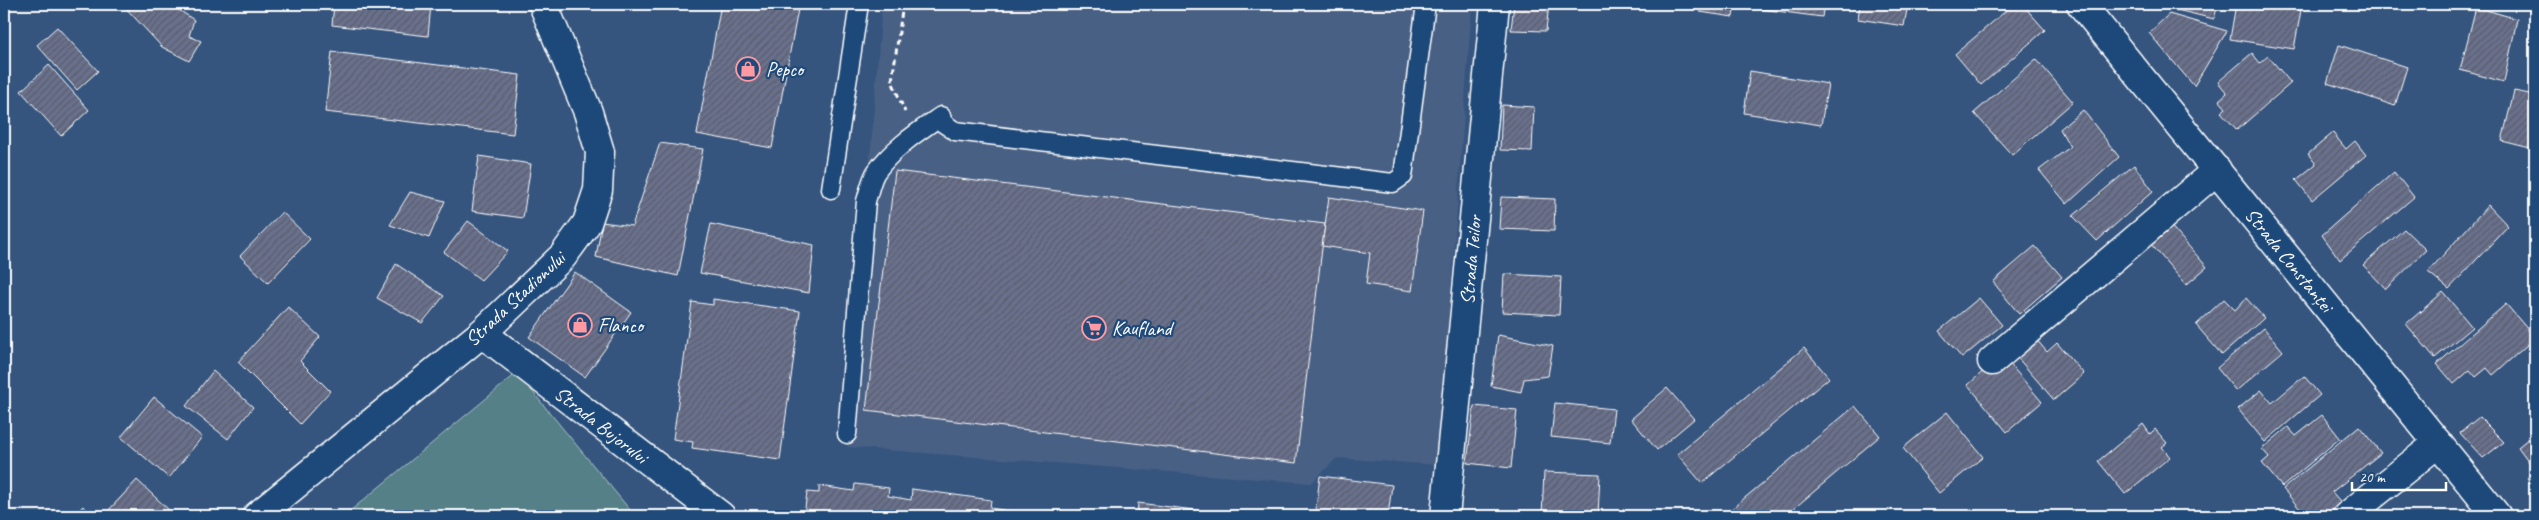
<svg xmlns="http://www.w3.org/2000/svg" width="2539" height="520" font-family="Caveat,sans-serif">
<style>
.built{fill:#496085}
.pitch{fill:#558087;stroke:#aac0c3}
.building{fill:url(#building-hatch);stroke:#fff}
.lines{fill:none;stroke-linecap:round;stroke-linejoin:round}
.lane-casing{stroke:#fff;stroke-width:21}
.street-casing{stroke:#fff;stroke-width:31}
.secondary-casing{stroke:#fff;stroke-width:31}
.path{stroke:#fff;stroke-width:3;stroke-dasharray:5 4;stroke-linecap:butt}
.lane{stroke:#1f4a7a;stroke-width:18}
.street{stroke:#1f4a7a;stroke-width:28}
.secondary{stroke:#1f4a7a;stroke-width:28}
.labels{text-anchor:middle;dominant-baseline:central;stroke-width:4.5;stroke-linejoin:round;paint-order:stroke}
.poi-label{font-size:20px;fill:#fff;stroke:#1f4a7a;text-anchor:start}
.street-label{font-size:20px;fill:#fff;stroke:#1f4a7a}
</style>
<defs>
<pattern id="building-hatch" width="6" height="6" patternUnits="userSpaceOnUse" patternTransform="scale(1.25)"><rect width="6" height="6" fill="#69708c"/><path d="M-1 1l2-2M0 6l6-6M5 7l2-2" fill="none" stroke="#595c69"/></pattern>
</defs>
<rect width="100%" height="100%" fill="#35557f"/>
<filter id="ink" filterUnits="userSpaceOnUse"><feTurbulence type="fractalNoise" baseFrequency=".02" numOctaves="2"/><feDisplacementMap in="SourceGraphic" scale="10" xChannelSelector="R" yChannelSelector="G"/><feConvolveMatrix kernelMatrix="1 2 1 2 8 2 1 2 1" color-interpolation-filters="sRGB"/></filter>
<g filter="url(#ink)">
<path class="built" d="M 882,4 L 1472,4 L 1438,465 L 1337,458 L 1311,483 L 848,447 Z"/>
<path class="pitch" d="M 517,373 L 635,516 L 344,516 Z"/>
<g class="building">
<path d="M 122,4 L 155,4 L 158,7 L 161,4 L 170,4 L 194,20 L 189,36 L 201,41 L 189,61 L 162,47 Z"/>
<path d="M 334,4 L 431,4 L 428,36 L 332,25 Z"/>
<path d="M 721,4 L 799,4 L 772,148 L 697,134 Z"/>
<path d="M 1514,4 L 1549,4 L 1546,31 L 1511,30 Z"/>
<path d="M 1701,4 L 1735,4 L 1733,17 L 1700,12 Z"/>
<path d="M 1762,4 L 1824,4 L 1822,17 L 1761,9 Z"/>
<path d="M 1860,4 L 1908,4 L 1904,26 L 1858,19 Z"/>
<path d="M 2014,4 L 2022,4 L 2045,30 L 1981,85 L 1955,54 Z"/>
<path d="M 2152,4 L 2218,4 L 2214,19 Z"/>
<path d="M 2236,4 L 2284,4 L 2284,7 L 2301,10 L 2294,49 L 2230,39 Z"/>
<path d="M 2476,7 L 2517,19 L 2504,82 L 2460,70 Z"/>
<path d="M 2169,14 L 2227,31 L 2194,86 L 2149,33 Z"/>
<path d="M 57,27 L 98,71 L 77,90 L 37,45 Z"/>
<path d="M 2339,45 L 2407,67 L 2395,106 L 2327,83 Z"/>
<path d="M 332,52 L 520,75 L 513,134 L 325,112 Z"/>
<path d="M 2252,53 L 2260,63 L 2268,56 L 2291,83 L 2237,130 L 2221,112 L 2226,108 L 2219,100 L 2227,93 L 2218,82 Z"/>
<path d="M 2036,59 L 2073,102 L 2012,155 L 1974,113 Z"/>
<path d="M 49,65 L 89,110 L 61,136 L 21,91 Z"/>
<path d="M 1750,71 L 1828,84 L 1821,125 L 1744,113 Z"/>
<path d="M 2514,91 L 2535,95 L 2534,149 L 2502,141 Z"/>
<path d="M 1502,105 L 1534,107 L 1532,151 L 1500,150 Z"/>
<path d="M 2083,110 L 2119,157 L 2067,204 L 2039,170 L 2070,147 L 2060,129 Z"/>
<path d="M 2333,133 L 2346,149 L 2355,141 L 2366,155 L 2312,200 L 2296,180 L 2316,164 L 2308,154 Z"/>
<path d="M 660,143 L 703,149 L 678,276 L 596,257 L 602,222 L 632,226 Z"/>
<path d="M 479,156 L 531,164 L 523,218 L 472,211 Z"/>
<path d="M 2134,165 L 2153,191 L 2097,241 L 2073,216 Z"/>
<path d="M 895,171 L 1325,224 L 1296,463 L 866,410 Z"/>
<path d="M 2394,172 L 2414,197 L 2340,260 L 2322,235 Z"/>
<path d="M 410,192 L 445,201 L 429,238 L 390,225 Z"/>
<path d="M 1329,197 L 1423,211 L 1412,291 L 1366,284 L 1370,253 L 1322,246 Z"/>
<path d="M 1501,197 L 1555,199 L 1554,231 L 1499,229 Z"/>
<path d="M 2488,205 L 2508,226 L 2449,289 L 2428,272 Z"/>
<path d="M 282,212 L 310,239 L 268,283 L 240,256 Z"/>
<path d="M 468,221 L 508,251 L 481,280 L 444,252 Z"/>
<path d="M 711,224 L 814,245 L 809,293 L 700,273 Z"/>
<path d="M 2169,224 L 2207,267 L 2186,285 L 2149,242 Z"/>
<path d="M 2404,229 L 2426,250 L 2386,289 L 2363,265 Z"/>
<path d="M 2035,246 L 2062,277 L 2019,314 L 1993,282 Z"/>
<path d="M 396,264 L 444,296 L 422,323 L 377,298 Z"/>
<path d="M 575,272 L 631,312 L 585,377 L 529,337 Z"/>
<path d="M 1504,274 L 1561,277 L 1559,315 L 1502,312 Z"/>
<path d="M 2443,292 L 2472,327 L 2435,358 L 2406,324 Z"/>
<path d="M 1979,298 L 2002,325 L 1962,358 L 1939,331 Z"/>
<path d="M 2246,298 L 2264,318 L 2222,355 L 2196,325 L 2224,299 L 2235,310 Z"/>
<path d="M 713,299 L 800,311 L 780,460 L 692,448 L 693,442 L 673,439 L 692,302 L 713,305 Z"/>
<path d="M 2506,304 L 2535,338 L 2493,375 L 2487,368 L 2476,377 L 2470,370 L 2454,384 L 2437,364 Z"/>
<path d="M 288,307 L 320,337 L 300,361 L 330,391 L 300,424 L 238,362 Z"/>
<path d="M 2264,328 L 2283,351 L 2236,391 L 2217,368 Z"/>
<path d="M 1498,335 L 1553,346 L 1548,376 L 1524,379 L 1521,392 L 1491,386 Z"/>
<path d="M 2036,339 L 2047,352 L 2057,343 L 2084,374 L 2054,400 L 2016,356 Z"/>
<path d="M 1804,348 L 1829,378 L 1702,483 L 1677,454 Z"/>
<path d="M 2009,363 L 2042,402 L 2007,432 L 1968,385 L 1988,367 L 1995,375 Z"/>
<path d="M 213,371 L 253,407 L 228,439 L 186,406 Z"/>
<path d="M 2304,376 L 2320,395 L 2265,442 L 2238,409 L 2261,390 L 2272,403 Z"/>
<path d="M 1667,388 L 1694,419 L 1657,450 L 1631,419 Z"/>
<path d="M 154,397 L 202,437 L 169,478 L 121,437 Z"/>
<path d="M 1555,403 L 1614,409 L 1610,443 L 1551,437 Z"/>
<path d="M 1474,406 L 1517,410 L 1511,468 L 1467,463 Z"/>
<path d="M 1855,406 L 1880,436 L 1785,516 L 1733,516 L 1729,511 Z"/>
<path d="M 1947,412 L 1983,457 L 1939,493 L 1903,448 Z"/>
<path d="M 2322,415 L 2340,438 L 2282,487 L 2262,463 L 2269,457 L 2262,449 L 2288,427 L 2296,436 Z"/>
<path d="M 2479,417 L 2504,442 L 2483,458 L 2460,433 Z"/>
<path d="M 2143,424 L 2150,434 L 2155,429 L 2167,443 L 2162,447 L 2170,457 L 2125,494 L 2098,461 Z"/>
<path d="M 2359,426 L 2381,453 L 2332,492 L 2346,508 L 2336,516 L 2306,516 L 2283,489 Z"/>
<path d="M 2535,433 L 2535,463 L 2532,466 L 2518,447 Z"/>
<path d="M 2535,471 L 2535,487 L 2527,478 Z"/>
<path d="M 1544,472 L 1600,474 L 1598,516 L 1542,516 Z"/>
<path d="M 1320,476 L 1392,485 L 1388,516 L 1315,516 Z"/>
<path d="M 137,480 L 171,512 L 165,516 L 110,516 L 106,513 Z"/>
<path d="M 855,484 L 889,488 L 888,496 L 911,500 L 912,489 L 991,500 L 990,508 L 1029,514 L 1029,516 L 804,516 L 807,492 L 819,493 L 819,486 L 854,491 Z"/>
<path d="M 1138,503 L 1243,516 L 1137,516 Z"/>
<path d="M 83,506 L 95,516 L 73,516 Z"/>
</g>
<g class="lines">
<g class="lane-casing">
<g id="lane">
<path d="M 831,189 L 859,4"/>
<path d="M 847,434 L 866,201 C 869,192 871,180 876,172 C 893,148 918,132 941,116 L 943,123 L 955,131 L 1393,183 L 1403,176 L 1426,4"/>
</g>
</g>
<g class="street-casing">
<g id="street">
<path d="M 482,333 L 721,516"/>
<path d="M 1992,361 L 2217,170"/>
<path d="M 257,516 L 482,333 L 563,256 L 587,223 L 598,190 L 600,152 L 588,112 L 543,4"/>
<path d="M 1445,516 L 1495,4"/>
<path d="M 2347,516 L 2438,443"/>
</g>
</g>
<g class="secondary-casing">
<path id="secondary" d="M 2081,4 L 2497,516"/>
</g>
<path class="path" d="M 903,4 L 892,81 L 905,112"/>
<use href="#lane" class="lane"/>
<use href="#street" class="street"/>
<use href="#secondary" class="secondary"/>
</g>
</g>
<defs>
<g id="shop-ring" transform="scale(1.25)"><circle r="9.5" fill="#1f4a7a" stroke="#ff9aa2" stroke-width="1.5"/><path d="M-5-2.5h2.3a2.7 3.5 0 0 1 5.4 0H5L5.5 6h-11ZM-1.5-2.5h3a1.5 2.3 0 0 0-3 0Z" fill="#ff9aa2"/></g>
<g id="supermarket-ring" transform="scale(1.25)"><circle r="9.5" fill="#1f4a7a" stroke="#ff9aa2" stroke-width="1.5"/><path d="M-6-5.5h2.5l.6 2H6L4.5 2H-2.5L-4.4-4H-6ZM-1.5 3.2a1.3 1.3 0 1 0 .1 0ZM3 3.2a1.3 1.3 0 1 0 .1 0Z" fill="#ff9aa2"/></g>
</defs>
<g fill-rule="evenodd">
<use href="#shop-ring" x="748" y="69"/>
<use href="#shop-ring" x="580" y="325"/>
<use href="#supermarket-ring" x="1094" y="328"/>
</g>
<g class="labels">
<g class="poi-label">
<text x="766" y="69">Pepco</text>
<text x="598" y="325">Flanco</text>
<text x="1112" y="328">Kaufland</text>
</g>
<g class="street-label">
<text transform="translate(1471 260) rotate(-85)">Strada Teilor</text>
<text transform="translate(2289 260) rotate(51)">Strada Constanței</text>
<text transform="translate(515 299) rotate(-43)">Strada Stadionului</text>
<text transform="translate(601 425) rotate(38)">Strada Bujorului</text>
</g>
</g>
<rect width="2539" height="520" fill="none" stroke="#1f4a7a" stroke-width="20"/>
<rect x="10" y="10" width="2519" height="500" fill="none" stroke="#fff" stroke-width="2" filter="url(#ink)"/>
<path d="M2352 482v8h94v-8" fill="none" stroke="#ffffff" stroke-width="2.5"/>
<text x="2359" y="482" font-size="15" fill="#ffffff" stroke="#1f4a7a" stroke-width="4" paint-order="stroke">20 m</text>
</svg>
